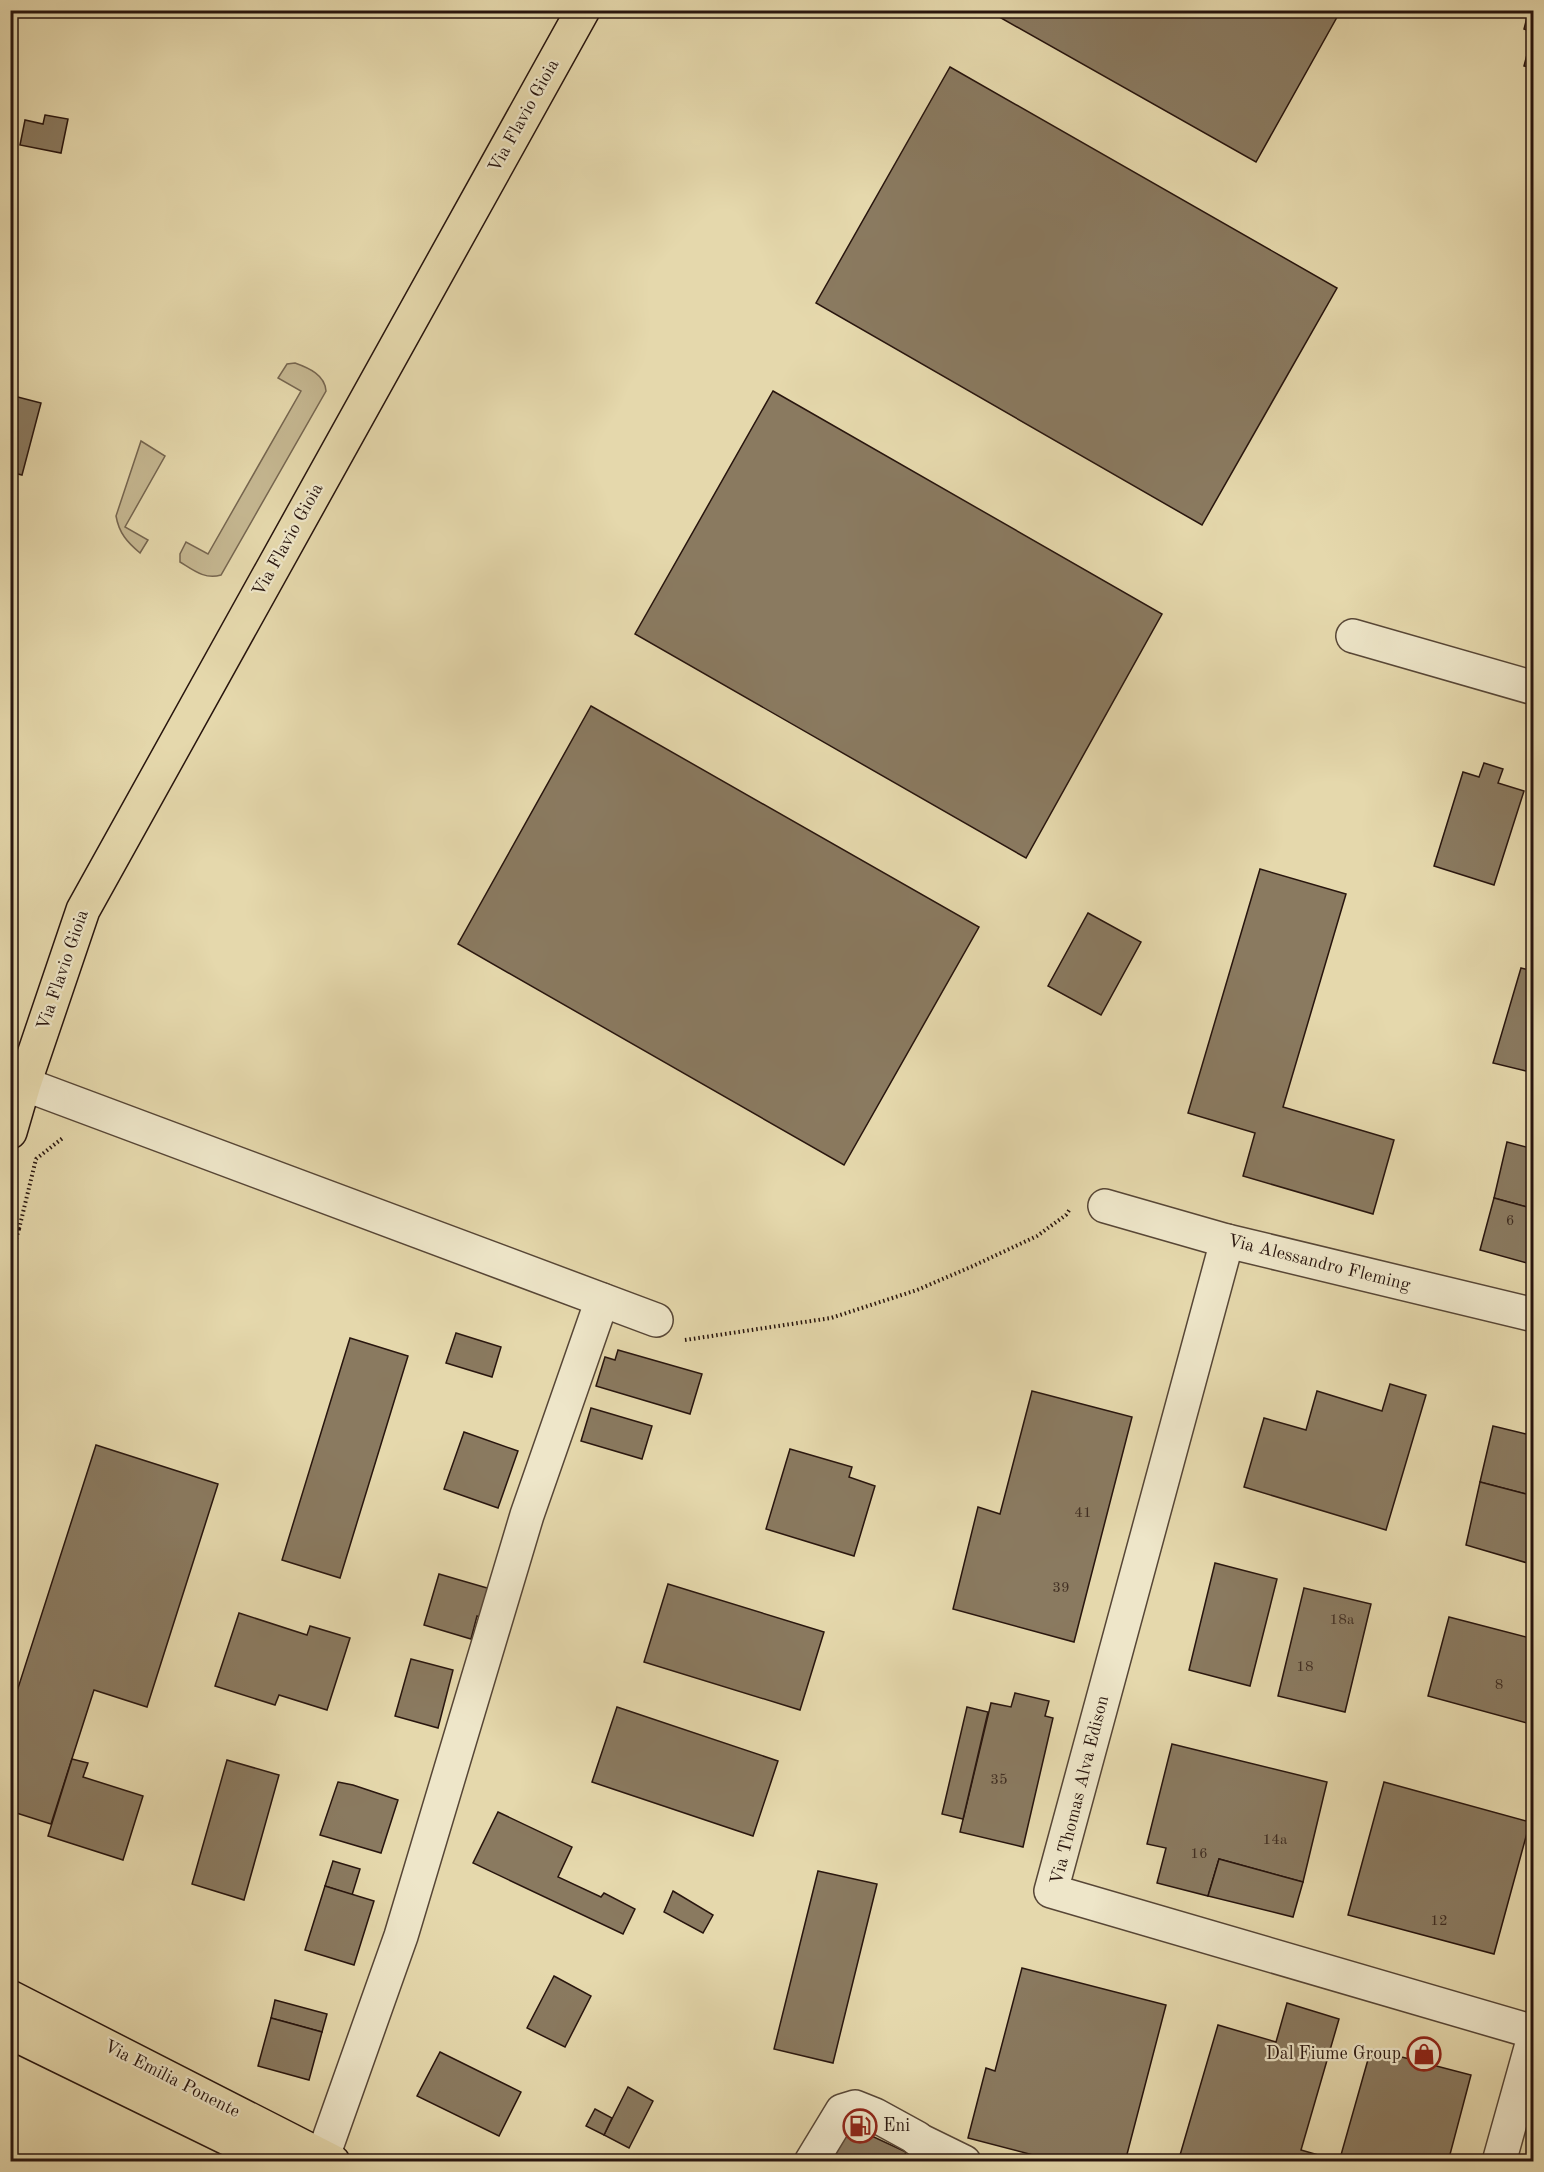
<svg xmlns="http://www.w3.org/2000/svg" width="1544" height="2172" font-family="'Old Standard TT',serif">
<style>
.grass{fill:#c5b791;stroke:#766650;stroke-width:1.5}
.building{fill:#8a7a60;stroke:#28150e;stroke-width:1.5}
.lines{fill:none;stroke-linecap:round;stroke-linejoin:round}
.minor-casing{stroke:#574636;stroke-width:36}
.major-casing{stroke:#28150e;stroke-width:36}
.path{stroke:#28150e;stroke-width:4;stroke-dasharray:1.5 3;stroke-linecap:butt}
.minor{stroke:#eee6c9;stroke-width:33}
.major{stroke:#e5d8ac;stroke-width:33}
.labels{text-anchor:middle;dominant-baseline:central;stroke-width:4.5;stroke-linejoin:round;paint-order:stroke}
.number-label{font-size:15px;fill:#402e22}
.street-label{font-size:18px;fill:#28150e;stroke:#eee6c9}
.poi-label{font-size:18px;fill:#28150e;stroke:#eee6c9;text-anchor:end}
</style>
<rect width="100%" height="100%" fill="#e5d8ac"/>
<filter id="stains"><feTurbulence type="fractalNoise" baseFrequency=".00333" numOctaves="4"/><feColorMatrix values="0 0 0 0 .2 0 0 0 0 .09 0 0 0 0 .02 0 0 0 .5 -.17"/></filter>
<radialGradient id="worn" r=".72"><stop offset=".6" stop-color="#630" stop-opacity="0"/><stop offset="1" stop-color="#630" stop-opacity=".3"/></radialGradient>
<g class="grass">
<path d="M 295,363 C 309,368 325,375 326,391 L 221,575 C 205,580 193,570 180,562 L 180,554 L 186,542 L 208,554 L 301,391 L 278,378 L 287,364 Z"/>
<path d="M 141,441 L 165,456 L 125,527 L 148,540 L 140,553 C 127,542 119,533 116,516 Z"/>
</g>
<g class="building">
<path d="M 987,10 L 1341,10 L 1256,162 Z"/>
<path d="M 1529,10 L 1534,10 L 1534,68 L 1524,66 L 1533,32 L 1524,29 Z"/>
<path d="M 950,67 L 1337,288 L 1202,525 L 816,303 Z"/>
<path d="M 45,115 L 68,119 L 61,153 L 20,145 L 25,120 L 43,124 Z"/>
<path d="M 773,391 L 1162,614 L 1026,858 L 635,634 Z"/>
<path d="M 10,395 L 41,403 L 22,475 L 10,472 Z"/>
<path d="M 591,706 L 979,927 L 844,1165 L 458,944 Z"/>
<path d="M 1484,763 L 1503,769 L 1498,783 L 1524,791 L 1494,885 L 1434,866 L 1463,772 L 1479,777 Z"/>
<path d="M 1260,869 L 1346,894 L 1283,1107 L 1394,1140 L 1373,1214 L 1243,1176 L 1255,1133 L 1188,1113 Z"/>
<path d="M 1088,913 L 1141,942 L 1101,1015 L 1048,986 Z"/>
<path d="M 1521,968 L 1534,971 L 1534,1073 L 1493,1063 Z"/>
<path d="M 1507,1142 L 1534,1149 L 1534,1209 L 1494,1198 Z"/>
<path d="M 1494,1198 L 1534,1209 L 1534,1235 L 1527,1263 L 1480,1250 Z"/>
<path d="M 456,1333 L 501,1347 L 492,1377 L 446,1363 Z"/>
<path d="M 350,1338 L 408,1356 L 340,1578 L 282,1560 Z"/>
<path d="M 618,1350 L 702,1374 L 690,1414 L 596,1386 L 605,1357 L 615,1360 Z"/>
<path d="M 1390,1384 L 1426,1395 L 1386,1530 L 1244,1487 L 1264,1418 L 1306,1430 L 1317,1391 L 1382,1411 Z"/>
<path d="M 1032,1391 L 1132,1417 L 1074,1642 L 953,1609 L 978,1507 L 1000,1514 Z"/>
<path d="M 591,1408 L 652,1426 L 642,1459 L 581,1441 Z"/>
<path d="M 1493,1426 L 1534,1436 L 1534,1486 L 1530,1495 L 1480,1482 Z"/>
<path d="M 464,1432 L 518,1451 L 498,1508 L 444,1489 Z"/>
<path d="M 96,1445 L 218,1484 L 147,1707 L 94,1690 L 51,1824 L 10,1811 L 10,1713 Z"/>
<path d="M 790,1449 L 852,1467 L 849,1477 L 875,1486 L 854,1556 L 766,1529 Z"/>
<path d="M 1480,1482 L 1530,1495 L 1534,1486 L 1534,1565 L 1466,1545 Z"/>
<path d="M 1215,1563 L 1277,1579 L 1250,1686 L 1189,1670 Z"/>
<path d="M 439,1574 L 494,1590 L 485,1619 L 477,1616 L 471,1639 L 424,1625 Z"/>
<path d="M 668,1584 L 824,1632 L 800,1710 L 644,1662 Z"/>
<path d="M 1304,1588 L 1371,1604 L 1345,1712 L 1278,1696 Z"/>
<path d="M 239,1613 L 307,1635 L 310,1626 L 350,1638 L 327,1710 L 279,1695 L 275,1705 L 215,1686 Z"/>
<path d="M 1449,1617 L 1534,1639 L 1534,1725 L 1428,1696 Z"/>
<path d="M 411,1659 L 453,1670 L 438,1728 L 395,1716 Z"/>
<path d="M 1015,1693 L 1049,1701 L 1045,1716 L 1053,1718 L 1023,1847 L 960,1832 L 991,1703 L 1011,1707 Z"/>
<path d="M 617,1707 L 778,1761 L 753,1836 L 592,1782 Z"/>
<path d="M 967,1707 L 988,1712 L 963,1819 L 942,1814 Z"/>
<path d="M 1172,1744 L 1327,1782 L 1303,1882 L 1219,1859 L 1208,1896 L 1157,1883 L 1166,1848 L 1147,1844 Z"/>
<path d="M 72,1759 L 88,1763 L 83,1777 L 143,1796 L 123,1860 L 48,1836 Z"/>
<path d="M 227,1760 L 279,1775 L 244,1900 L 192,1884 Z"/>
<path d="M 338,1782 L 353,1785 L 398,1800 L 381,1853 L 320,1835 Z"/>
<path d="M 1384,1782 L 1530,1822 L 1494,1954 L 1348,1915 Z"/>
<path d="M 498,1812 L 572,1847 L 558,1877 L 601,1897 L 604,1893 L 635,1909 L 623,1934 L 473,1863 Z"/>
<path d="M 1219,1859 L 1303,1882 L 1293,1917 L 1208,1896 Z"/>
<path d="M 333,1861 L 360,1869 L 352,1895 L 325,1886 Z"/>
<path d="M 818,1871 L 877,1884 L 833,2063 L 774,2049 Z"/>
<path d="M 325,1886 L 374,1901 L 354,1965 L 305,1950 Z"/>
<path d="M 673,1891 L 713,1915 L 703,1933 L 664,1912 Z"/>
<path d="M 1022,1968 L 1166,2005 L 1125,2162 L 1060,2162 L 968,2138 L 986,2068 L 995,2071 Z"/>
<path d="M 554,1976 L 591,1996 L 565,2047 L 527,2028 Z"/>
<path d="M 275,2000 L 327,2014 L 322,2032 L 271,2018 Z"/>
<path d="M 1287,2003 L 1339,2019 L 1301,2150 L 1322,2156 L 1321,2162 L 1178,2162 L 1218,2025 L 1276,2042 Z"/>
<path d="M 271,2018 L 322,2032 L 309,2080 L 258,2066 Z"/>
<path d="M 1371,2049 L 1471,2075 L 1448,2162 L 1339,2162 Z"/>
<path d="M 440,2052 L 521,2092 L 499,2136 L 417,2096 Z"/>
<path d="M 628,2087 L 653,2101 L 629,2148 L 604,2135 Z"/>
<path d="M 595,2109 L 612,2118 L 604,2135 L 586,2126 Z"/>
<path d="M 844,2123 L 906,2152 L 901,2162 L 825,2162 Z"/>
</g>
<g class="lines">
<g class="minor-casing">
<g id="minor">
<path d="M 1353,636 L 1534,688"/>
<path d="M 24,1084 L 656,1320"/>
<path d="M 1105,1206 L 1227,1241 L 1534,1315"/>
<path d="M 1227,1241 L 1051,1891 L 1534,2032"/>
<path d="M 917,2139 L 964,2162"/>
<path d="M 323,2156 L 401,1936 L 527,1515 L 602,1300"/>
<path d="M 811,2162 L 842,2111 L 855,2107 L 875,2115 L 917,2138 L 930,2152 L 934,2162"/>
<path d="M 1499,2162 L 1534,2037"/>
</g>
</g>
<g class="major-casing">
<g id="major">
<path d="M 10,1132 L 24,1084 L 83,910 L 583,10"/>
<path d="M 10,1997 L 333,2162"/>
<path d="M 10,2032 L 276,2162"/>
</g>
</g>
<g class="path">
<path d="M 10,1227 L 19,1229 L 10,1259"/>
<path d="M 19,1229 L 36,1159 L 64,1137"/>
<path d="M 685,1340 L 831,1318 L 917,1290 L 973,1266 L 1037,1236 L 1066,1215 L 1070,1209"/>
</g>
<use href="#minor" class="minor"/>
<use href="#major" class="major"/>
</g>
<defs>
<g id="shop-ring" transform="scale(1.725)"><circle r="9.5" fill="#eee6c9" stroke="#8f2418" stroke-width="1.5"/><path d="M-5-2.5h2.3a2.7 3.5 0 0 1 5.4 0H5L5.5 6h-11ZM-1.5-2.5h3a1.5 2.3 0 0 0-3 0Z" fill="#8f2418"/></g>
<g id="fuel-ring" transform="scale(1.725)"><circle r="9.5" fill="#eee6c9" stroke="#8f2418" stroke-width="1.5"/><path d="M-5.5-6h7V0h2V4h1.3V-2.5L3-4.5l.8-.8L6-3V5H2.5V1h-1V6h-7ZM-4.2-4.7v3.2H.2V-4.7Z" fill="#8f2418"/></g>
</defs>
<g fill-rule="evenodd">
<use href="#shop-ring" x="1424" y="2054"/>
<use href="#fuel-ring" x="860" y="2126"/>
</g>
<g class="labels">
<g class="number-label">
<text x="1510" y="1221">6</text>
<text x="1083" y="1513">41</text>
<text x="1061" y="1588">39</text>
<text x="1342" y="1620">18a</text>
<text x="1305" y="1667">18</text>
<text x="1499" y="1685">8</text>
<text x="999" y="1780">35</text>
<text x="1275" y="1840">14a</text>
<text x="1199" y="1854">16</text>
<text x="1439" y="1921">12</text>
</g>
<g class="street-label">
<text transform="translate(524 116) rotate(-61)">Via Flavio Gioia</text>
<text transform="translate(288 540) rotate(-61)">Via Flavio Gioia</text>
<text transform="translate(63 970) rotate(-71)">Via Flavio Gioia</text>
<text transform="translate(1319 1263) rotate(14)">Via Alessandro Fleming</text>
<text transform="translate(1080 1790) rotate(-76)">Via Thomas Alva Edison</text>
<text transform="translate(172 2079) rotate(27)">Via Emilia Ponente</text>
</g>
<g class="poi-label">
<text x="1401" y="2054">Dal Fiume Group</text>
<text x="883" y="2126" text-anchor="start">Eni</text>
</g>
</g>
<rect width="1544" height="2172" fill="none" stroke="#e5d8ac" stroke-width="36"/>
<rect x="12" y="12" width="1520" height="2148" fill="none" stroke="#28150e" stroke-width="3"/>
<rect x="18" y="18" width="1508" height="2136" fill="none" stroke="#28150e" stroke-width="1.5"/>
<rect width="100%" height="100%" filter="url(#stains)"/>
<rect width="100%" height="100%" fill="url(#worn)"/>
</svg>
